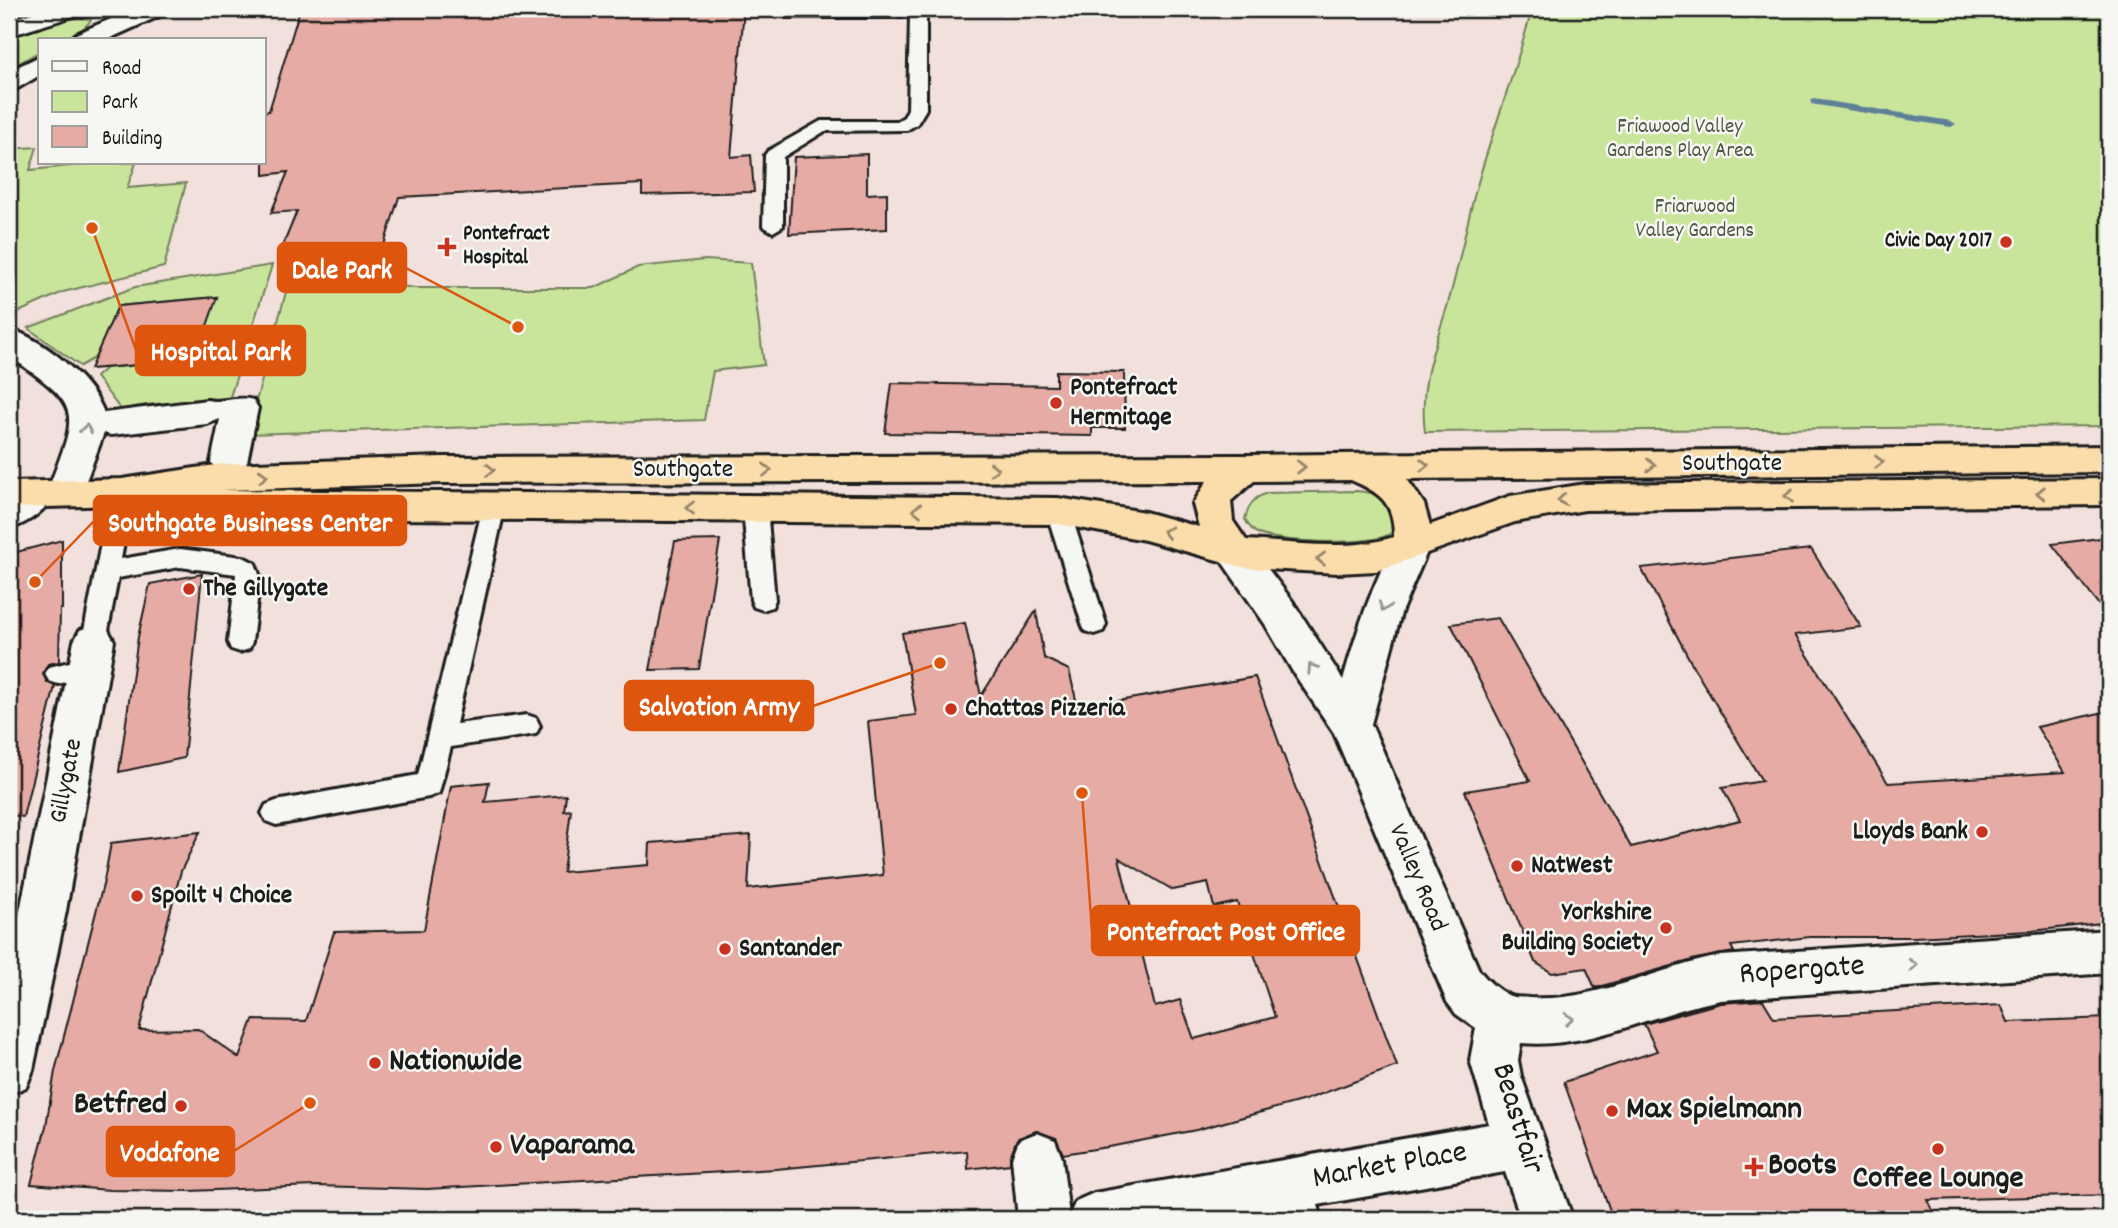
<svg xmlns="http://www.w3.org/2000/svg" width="2118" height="1228" font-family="Dekko,sans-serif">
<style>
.green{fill:#c9e59c;stroke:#72805c;stroke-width:2}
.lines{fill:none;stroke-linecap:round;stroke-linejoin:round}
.stream{fill:#5d8096;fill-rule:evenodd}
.building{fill:#e6aba4;stroke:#1c1c1c;stroke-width:2;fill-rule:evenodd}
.lane-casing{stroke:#1c1c1c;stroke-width:6}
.street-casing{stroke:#1c1c1c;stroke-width:6}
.highway-casing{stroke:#1c1c1c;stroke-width:6}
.lane{fill:#f6f6f2;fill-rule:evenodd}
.street{fill:#f6f6f2;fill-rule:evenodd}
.highway{fill:#faddab;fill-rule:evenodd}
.oneway{stroke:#949492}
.oneway2{stroke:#96866b}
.poi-dot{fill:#c8321e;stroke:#f6f6f2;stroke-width:2.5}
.labels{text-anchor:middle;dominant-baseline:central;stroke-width:5;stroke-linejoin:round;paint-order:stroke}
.far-park-label{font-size:21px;fill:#505842;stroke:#f6f6f2}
.far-poi-label{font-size:21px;font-weight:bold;fill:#1c1c1c;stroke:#f6f6f2;text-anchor:start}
.poi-label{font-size:26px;font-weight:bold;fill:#1c1c1c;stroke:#f6f6f2;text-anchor:start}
.street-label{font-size:26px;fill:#1c1c1c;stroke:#f6f6f2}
.near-street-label{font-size:32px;fill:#1c1c1c;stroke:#f6f6f2}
.near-poi-label{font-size:32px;font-weight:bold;fill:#1c1c1c;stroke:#f6f6f2;text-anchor:start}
.leader{fill:none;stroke:#de560d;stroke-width:2.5}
.callout-dot{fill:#de560d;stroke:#f6f6f2;stroke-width:2.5}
.callout{fill:#de560d;stroke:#de560d;stroke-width:2.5}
.callout-label{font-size:28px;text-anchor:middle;font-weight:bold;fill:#fff}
</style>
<rect width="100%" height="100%" fill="#f1e0db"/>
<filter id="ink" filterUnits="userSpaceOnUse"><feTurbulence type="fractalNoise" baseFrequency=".0143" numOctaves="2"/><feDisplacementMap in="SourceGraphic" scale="14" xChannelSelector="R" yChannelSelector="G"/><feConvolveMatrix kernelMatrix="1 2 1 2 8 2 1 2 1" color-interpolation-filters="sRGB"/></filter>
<g filter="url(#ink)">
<g class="green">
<path d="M 1532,9 L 2109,9 L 2109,426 L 1425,432 C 1419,384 1433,352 1447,307 C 1458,270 1465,231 1475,193 C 1492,131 1516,71 1532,9 Z"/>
<path d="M 75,13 L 91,20 C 80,36 58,40 40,40 L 40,51 L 9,69 L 9,41 L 24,27 Z"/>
<path d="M 37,147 L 30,170 L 100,163 L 136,163 L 127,188 L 186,183 L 164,267 L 63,292 L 12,315 L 9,312 L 9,149 Z"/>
<path d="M 705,260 L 751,263 L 764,365 L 713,371 L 704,420 L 247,434 L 292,270 L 415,288 L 594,288 L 638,267 Z"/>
<path d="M 272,265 L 229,400 C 192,404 157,400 121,410 L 96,377 L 106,368 L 194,360 L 217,297 L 118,306 L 96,357 L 80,366 L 28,328 L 135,287 Z"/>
<path d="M 1356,491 C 1385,494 1388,496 1398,522 C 1395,528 1394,532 1388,535 C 1369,545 1279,543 1259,534 C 1252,531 1248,525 1245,519 C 1249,505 1253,497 1268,493 Z"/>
</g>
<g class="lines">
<path class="stream" d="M 1815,99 L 1951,121 L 1956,124 L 1951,127 L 1811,104 L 1811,100 Z"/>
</g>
<g class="building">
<path d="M 300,9 L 744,9 L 731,157 L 751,155 L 754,192 L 642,195 L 642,184 L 399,197 L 384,245 L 282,248 L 297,211 L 271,213 L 288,172 L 264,175 L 264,112 L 269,111 Z"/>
<path d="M 867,154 L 867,194 L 887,193 L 887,229 L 789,234 L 794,157 Z"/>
<path d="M 217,297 L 195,360 L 90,369 L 118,306 Z"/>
<path d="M 1056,371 L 1124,372 L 1125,428 L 1092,428 L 1092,436 L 885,433 L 892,383 L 1056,386 Z"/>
<path d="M 2109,537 L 2109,618 L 2052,544 Z"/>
<path d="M 62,540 L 62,609 L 60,609 L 59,662 L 48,664 L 43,673 L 47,682 L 55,686 L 23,817 L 9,815 L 9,554 Z"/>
<path d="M 720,540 L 699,669 L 650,670 L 675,541 Z"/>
<path d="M 1811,549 L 1861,627 L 1795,635 L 1888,783 L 2065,772 L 2037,727 L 2109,711 L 2109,922 L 2032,931 L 1913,937 L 1810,937 L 1731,946 L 1734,952 L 1696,959 L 1595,988 L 1586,968 L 1552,973 L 1535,962 L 1465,791 L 1530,781 L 1451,624 L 1498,618 L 1631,847 L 1740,820 L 1722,788 L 1762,781 L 1694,668 L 1641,568 Z"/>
<path d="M 202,574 L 184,758 L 119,772 L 138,637 L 150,584 Z"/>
<path d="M 1036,611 L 1044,658 L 1069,670 L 1078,708 L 1255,677 L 1397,1066 L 1305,1100 L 1196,1130 L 1114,1146 L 1063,1154 L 1056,1138 L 1036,1131 L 1017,1139 L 1010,1157 L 1010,1164 L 968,1169 L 967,1151 L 776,1169 L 427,1189 L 316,1186 L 190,1191 L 110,1190 L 31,1184 L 46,1126 L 55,1071 L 104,881 L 111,843 L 200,832 L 181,871 L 139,1030 L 198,1029 L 239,1058 L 253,1020 L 306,1021 L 334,932 L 424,930 L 451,786 L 489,782 L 485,802 L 566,795 L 564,811 L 571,810 L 563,872 L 649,865 L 650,843 L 751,835 L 748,889 L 883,875 L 868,721 L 916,715 L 902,633 L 965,623 L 981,696 ZM 1119,858 L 1173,890 L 1208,883 L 1214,907 L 1237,902 L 1275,1017 L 1194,1039 L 1180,1000 L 1155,1007 Z"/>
<path d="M 1763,1000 L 1774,1018 L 2001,1005 L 2008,1022 L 2109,1018 L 2109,1195 L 1928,1200 L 1937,1219 L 1613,1219 L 1564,1082 L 1657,1051 L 1644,1024 L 1721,1003 Z"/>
</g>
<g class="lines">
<g class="lane-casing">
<g id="lane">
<path d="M 792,9 L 926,9 L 926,109 L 917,124 L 907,130 L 825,131 L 783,157 L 783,226 L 773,232 L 763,226 L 765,155 L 768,151 L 821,121 L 897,121 L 904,117 L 908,109 L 910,17 L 786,17 L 784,14 L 786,11 Z"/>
<path d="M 122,484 L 130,486 L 133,492 L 121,559 L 180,549 L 243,557 L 255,563 L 260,577 L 252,642 L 249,649 L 240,652 L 231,649 L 228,642 L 236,574 L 180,567 L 118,578 L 106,641 L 103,648 L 94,651 L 85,648 L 82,641 L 111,492 L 114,486 Z"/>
<path d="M 44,486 L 52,488 L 55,494 C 46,510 27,524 9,529 L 9,510 L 36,488 Z"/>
<path d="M 494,497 L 502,500 L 505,506 L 456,724 L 527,715 L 536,718 L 540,726 L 536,734 L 451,747 L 439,793 L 429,797 L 276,825 L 266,821 L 262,813 L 266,805 L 276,801 L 418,775 L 483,506 L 486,500 Z"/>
<path d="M 755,499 L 763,502 L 767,508 L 775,600 L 772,607 L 763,610 L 754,607 L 751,600 L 743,508 L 747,502 Z"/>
<path d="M 1058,502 L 1066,505 L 1070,511 L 1106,624 L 1103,631 L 1094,634 L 1085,631 L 1082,624 L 1046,511 L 1050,505 Z"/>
<path d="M 90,657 L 99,660 L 103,667 L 99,674 L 58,684 L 49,681 L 45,674 L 49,667 Z"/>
</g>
</g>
<g class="street-casing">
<g id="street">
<path d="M 45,9 L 84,9 L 80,14 L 9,36 L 9,20 Z"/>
<path d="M 134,9 L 168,9 L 164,14 L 106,40 L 72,40 L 76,34 Z"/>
<path d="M 40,56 L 40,75 L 18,88 L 9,90 L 9,71 Z"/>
<path d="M 9,329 C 43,339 92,379 104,413 L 207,400 C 222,404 236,395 253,400 L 258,408 L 247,462 L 241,471 L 229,475 L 217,471 L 211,462 L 220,419 L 207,424 L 111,435 L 104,433 L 78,502 L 65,506 L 52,502 L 47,493 C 78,410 86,409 9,356 Z"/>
<path d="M 1412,531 L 1425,535 L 1430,545 L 1402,610 L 1371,724 L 1479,970 C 1487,980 1496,989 1508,995 C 1513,998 1522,997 1529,998 C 1596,1002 1656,968 1721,956 L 2109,930 L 2109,973 L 1721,1000 C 1651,1013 1594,1049 1521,1043 L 1518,1060 L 1521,1076 L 1573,1219 L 1521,1219 L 1505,1172 L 1318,1205 L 1322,1219 L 1270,1219 L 1269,1214 L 1238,1219 L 1018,1219 L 1012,1158 L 1019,1140 L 1037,1133 L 1055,1140 L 1062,1158 L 1069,1216 L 1076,1201 L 1094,1193 L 1489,1124 L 1470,1060 L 1476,1028 L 1456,1014 L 1447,1002 L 1334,733 L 1293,672 L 1265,624 L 1214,550 L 1220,540 L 1233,536 L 1246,540 L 1293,602 L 1343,680 C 1357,629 1373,582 1399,535 Z"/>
<path d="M 94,625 L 108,630 L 114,641 L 66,911 L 33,1070 L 26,1087 L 9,1094 L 9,966 L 74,641 L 80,630 Z"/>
</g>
</g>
<g class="highway-casing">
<path id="highway" d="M 2109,446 L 2109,472 L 1407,479 L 1424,504 L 1430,525 L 1510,496 L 1585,484 L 2109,479 L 2109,505 L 1585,510 L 1515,522 L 1376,571 L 1338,573 L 1246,568 L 1145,540 L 1058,524 L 258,518 L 179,514 L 166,510 L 162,499 L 122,505 L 9,508 L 9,482 L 122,479 L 222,464 L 443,457 L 1246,455 ZM 1351,480 C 1381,493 1394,503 1394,537 C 1347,552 1294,542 1246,540 L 1233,521 L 1231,501 L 1254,481 ZM 1207,481 L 1193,504 L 1199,527 L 1145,512 L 1058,498 L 222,490 L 443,483 Z"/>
</g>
<use href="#lane" class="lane"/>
<use href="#street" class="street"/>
<use href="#highway" class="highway"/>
</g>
<defs><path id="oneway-chevron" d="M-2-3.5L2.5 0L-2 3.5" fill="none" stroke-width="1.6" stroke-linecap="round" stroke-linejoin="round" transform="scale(1.75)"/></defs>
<g class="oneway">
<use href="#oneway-chevron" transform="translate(86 429) rotate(-82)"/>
<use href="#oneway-chevron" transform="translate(1384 607) rotate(109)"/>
<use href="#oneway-chevron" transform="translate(1312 668) rotate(-123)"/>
<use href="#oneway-chevron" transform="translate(1913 965) rotate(-4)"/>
<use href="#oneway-chevron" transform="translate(1569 1019) rotate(-5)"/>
</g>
<g class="oneway2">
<use href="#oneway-chevron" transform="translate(1879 462) rotate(-1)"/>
<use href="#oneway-chevron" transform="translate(1424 465) rotate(-1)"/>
<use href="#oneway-chevron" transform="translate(1651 465)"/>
<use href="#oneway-chevron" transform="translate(1301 467) rotate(-1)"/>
<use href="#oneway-chevron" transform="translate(994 469)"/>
<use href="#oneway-chevron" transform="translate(490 470)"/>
<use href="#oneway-chevron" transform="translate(767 470)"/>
<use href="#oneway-chevron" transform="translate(263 476) rotate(-2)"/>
<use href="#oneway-chevron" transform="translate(2041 493) rotate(179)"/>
<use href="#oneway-chevron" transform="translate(1789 496) rotate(180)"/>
<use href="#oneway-chevron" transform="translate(1562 500) rotate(173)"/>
<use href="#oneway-chevron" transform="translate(690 508) rotate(-180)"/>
<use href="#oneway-chevron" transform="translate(917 510) rotate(-179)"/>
<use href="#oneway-chevron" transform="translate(1167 532) rotate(-165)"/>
<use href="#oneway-chevron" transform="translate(1321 559) rotate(-179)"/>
</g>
</g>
<g class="poi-dot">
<circle cx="2006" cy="242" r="7"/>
<path d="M443.5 236.5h7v7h7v7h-7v7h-7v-7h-7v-7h7z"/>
<circle cx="1056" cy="403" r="7"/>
<circle cx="189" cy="589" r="7"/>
<circle cx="951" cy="709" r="7"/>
<circle cx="1982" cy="832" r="7"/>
<circle cx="1517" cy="866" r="7"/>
<circle cx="137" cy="896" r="7"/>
<circle cx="1666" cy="928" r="7"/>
<circle cx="725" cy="949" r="7"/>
<circle cx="375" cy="1063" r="7"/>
<circle cx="181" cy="1106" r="7"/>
<circle cx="1612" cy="1111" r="7"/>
<circle cx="496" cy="1147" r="7"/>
<circle cx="1938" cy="1149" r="7"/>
<path d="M1750.5 1156.5h7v7h7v7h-7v7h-7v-7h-7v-7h7z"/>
</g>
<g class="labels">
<g class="far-park-label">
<text x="1680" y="128">Friawood Valley<tspan x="1680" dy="24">Gardens Play Area</tspan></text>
<text x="1695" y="208">Friarwood<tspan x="1695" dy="24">Valley Gardens</tspan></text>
</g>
<g class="far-poi-label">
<text x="463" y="235">Pontefract<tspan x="463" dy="24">Hospital</tspan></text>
<text x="1992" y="242" text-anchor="end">Civic Day 2017</text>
</g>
<g class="poi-label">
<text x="1070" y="388">Pontefract<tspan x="1070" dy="30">Hermitage</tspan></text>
<text x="203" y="589">The Gillygate</text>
<text x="965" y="709">Chattas Pizzeria</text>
<text x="1968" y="832" text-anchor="end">Lloyds Bank</text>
<text x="1531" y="866">NatWest</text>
<text x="151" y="896">Spoilt 4 Choice</text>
<text x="1652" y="913" text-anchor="end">Yorkshire<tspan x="1652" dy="30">Building Society</tspan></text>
<text x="739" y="949">Santander</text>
</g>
<g class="street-label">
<text x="1732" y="464">Southgate</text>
<text x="683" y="470">Southgate</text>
<text transform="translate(67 781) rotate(-79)">Gillygate</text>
<text transform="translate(1417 878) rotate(67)">Valley Road</text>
</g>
<g class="near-street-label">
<text transform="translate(1802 972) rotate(-4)">Ropergate</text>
<text transform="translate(1516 1119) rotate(73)">Beastfair</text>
<text transform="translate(1390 1167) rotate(-10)">Market Place</text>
</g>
<g class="near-poi-label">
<text x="389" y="1063">Nationwide</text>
<text x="167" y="1106" text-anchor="end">Betfred</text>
<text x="1626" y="1111">Max Spielmann</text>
<text x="510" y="1147">Vaparama</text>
<text x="1768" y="1167">Boots</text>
<text x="1938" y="1180" text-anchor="middle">Coffee Lounge</text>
</g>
</g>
<path class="leader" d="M518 327L406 268M92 228L136 350M35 582L94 521M940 663L813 706M1082 793L1092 931M310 1103L234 1151"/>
<g class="callout-dot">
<circle cx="518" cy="327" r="7"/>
<circle cx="92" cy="228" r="7"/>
<circle cx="35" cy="582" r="7"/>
<circle cx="940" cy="663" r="7"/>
<circle cx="1082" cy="793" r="7"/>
<circle cx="310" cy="1103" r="7"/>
</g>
<g class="callout">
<rect x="278" y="243" width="128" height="49" rx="7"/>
<rect x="136" y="326" width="169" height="49" rx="7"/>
<rect x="94" y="496" width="312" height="49" rx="7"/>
<rect x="625" y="681" width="188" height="49" rx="7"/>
<rect x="1092" y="906" width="267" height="49" rx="7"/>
<rect x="107" y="1127" width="127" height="49" rx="7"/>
</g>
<g class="callout-label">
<text x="342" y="278">Dale Park</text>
<text x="221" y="360">Hospital Park</text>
<text x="250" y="531">Southgate Business Center</text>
<text x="719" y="715">Salvation Army</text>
<text x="1226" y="940">Pontefract Post Office</text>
<text x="170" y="1161">Vodafone</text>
</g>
<rect width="2118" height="1228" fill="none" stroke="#f6f6f2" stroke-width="35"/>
<rect x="18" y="18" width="2083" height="1193" fill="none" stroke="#1c1c1c" stroke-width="2.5" filter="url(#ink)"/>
<rect x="38" y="38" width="228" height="126" fill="#f6f6f2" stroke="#9f9f9c" stroke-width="2"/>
<rect x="52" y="61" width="35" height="10" fill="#f6f6f2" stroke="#9f9f9c" stroke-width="2"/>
<text x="102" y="74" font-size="21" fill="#1c1c1c">Road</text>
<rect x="52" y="91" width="35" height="21" fill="#c9e59c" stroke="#9f9f9c" stroke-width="2"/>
<text x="102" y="108" font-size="21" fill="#1c1c1c">Park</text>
<rect x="52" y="126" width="35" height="21" fill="#e6aba4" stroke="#9f9f9c" stroke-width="2"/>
<text x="102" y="144" font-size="21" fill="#1c1c1c">Building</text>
</svg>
